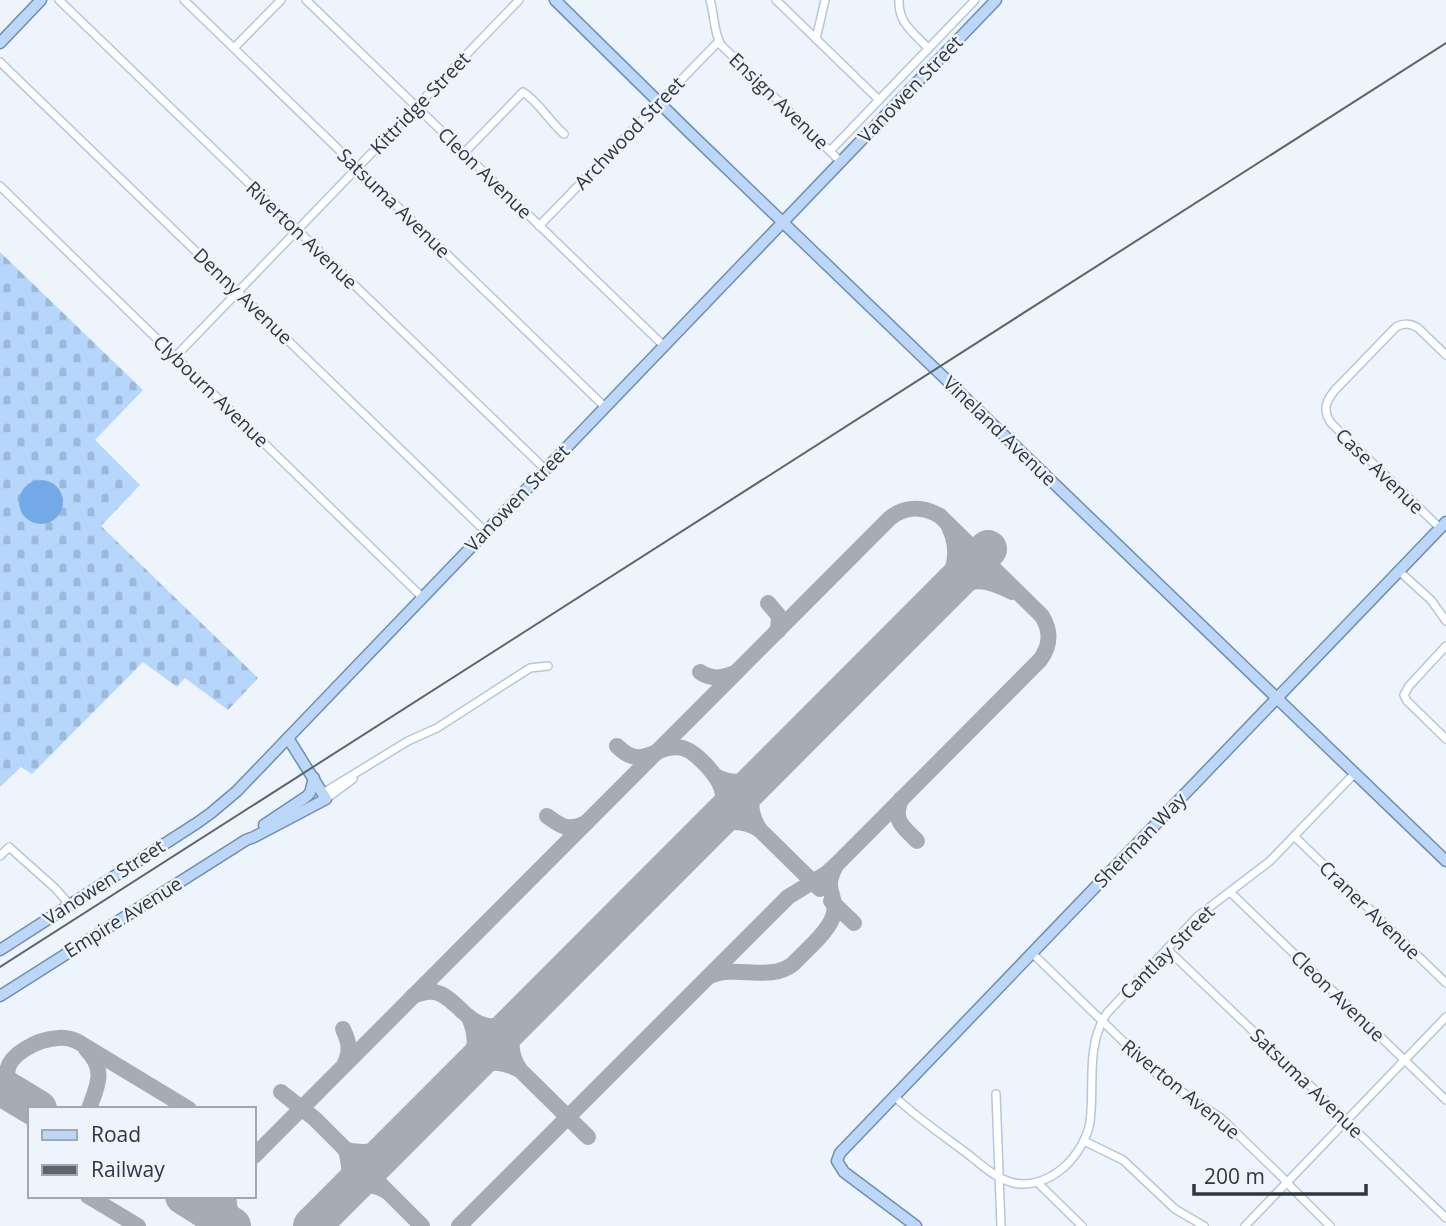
<svg xmlns="http://www.w3.org/2000/svg" width="1446" height="1226" font-family="'Open Sans',sans-serif">
<style>
.cemetery{fill:url(#cemetery-stones)}
.water{fill:#74a9e8}
.lines{fill:none;stroke-linecap:round;stroke-linejoin:round}
.taxiway{stroke:#a5acb4;stroke-width:16}
.runway{stroke:#a5acb4;stroke-width:38}
.minor-casing{stroke:#b6c6da;stroke-width:10}
.major-casing{stroke:#6e8eb4;stroke-width:13}
.minor{stroke:#fff;stroke-width:7}
.major{stroke:#bcd7f8;stroke-width:10}
.rail{stroke:#5d646c;stroke-width:2}
.labels{text-anchor:middle;dominant-baseline:central;stroke-width:5;stroke-linejoin:round;paint-order:stroke}
.street-label{font-size:19px;fill:#30363e;stroke:#edf4fc}
</style>
<defs>
<pattern id="cemetery-stones" width="16" height="16" patternUnits="userSpaceOnUse" patternTransform="scale(1.75)"><rect width="16" height="16" fill="#b6d6fb"/><path d="M2 7V4a2 2 0 0 1 4 0v3zM10 15v-3a2 2 0 0 1 4 0v3z" fill="#9db8d8"/></pattern>
</defs>
<rect width="100%" height="100%" fill="#edf4fc"/>
<path class="cemetery" d="M 0,252 L 143,390 L 95,440 L 140,485 L 101,526 L 258,678 L 228,710 L 185,678 L 177,687 L 143,662 L 32,774 L 21,767 L 0,787 Z"/>
<circle class="water" cx="41" cy="502" r="22"/>
<g class="lines">
<g class="taxiway">
<path d="M 938,598 C 953,575 962,553 949,527"/>
<path d="M 938,599 C 969,580 977,574 1012,592"/>
<path d="M 768,603 L 779,616 L 778,631"/>
<path d="M 700,672 C 712,680 723,678 735,673"/>
<path d="M 617,746 C 644,773 655,742 683,748 C 692,751 698,757 705,764 C 729,789 728,803 707,830"/>
<path d="M 763,773 C 749,792 747,810 760,830 L 820,889"/>
<path d="M 717,777 C 742,789 759,777 777,760"/>
<path d="M 901,799 C 892,822 903,826 917,841"/>
<path d="M 547,816 C 562,827 567,831 586,823"/>
<path d="M 709,829 C 727,820 743,819 760,830"/>
<path d="M 831,901 L 854,923"/>
<path d="M 708,977 C 734,963 769,983 793,964 C 805,951 831,930 834,913 C 837,892 822,892 836,865"/>
<path d="M 413,996 C 420,993 427,991 435,992 C 444,994 451,1001 458,1007 C 480,1030 495,1032 522,1015"/>
<path d="M 524,1013 C 511,1034 506,1049 520,1070 L 588,1137"/>
<path d="M 343,1029 C 349,1042 351,1050 345,1063"/>
<path d="M 86,1049 C 107,1070 97,1086 89,1109"/>
<path d="M 463,1073 C 475,1058 478,1039 470,1020"/>
<path d="M 459,1078 C 481,1062 495,1057 520,1070"/>
<path d="M 281,1092 L 315,1119 L 422,1226"/>
<path d="M 16,1096 C 12,1089 7,1083 7,1075 C 6,1054 39,1039 58,1038 C 66,1037 73,1039 80,1043 L 189,1109"/>
<path d="M 254,1156 L 890,518 C 905,506 923,506 940,516 L 1042,616 C 1051,631 1051,645 1040,660 L 836,865 L 827,873 L 788,897 L 459,1226"/>
<path d="M 88,1196 L 138,1226"/>
<path d="M 228,1196 L 230,1212 L 240,1226"/>
<path d="M 341,1197 C 351,1178 351,1171 346,1150 C 366,1154 379,1152 396,1142"/>
<path d="M 341,1197 C 357,1185 368,1181 386,1191"/>
<path d="M 206,1210 L 218,1196"/>
</g>
<g class="runway">
<path d="M 0,1086 L 38,1109"/>
<path d="M 184,1196 L 232,1226"/>
<path d="M 312,1226 L 988,549"/>
</g>
<g class="minor-casing">
<g id="minor">
<path d="M 59,0 L 545,469"/>
<path d="M 184,0 L 605,407"/>
<path d="M 306,0 L 664,346"/>
<path d="M 710,0 C 715,16 713,31 721,45 L 840,161"/>
<path d="M 776,0 L 879,100"/>
<path d="M 899,0 C 898,23 913,32 928,48"/>
<path d="M 816,39 L 825,0"/>
<path d="M 234,48 L 281,0"/>
<path d="M 0,62 L 485,531"/>
<path d="M 830,151 L 975,0"/>
<path d="M 464,153 L 523,92 C 540,103 549,121 564,134"/>
<path d="M 0,186 L 422,597"/>
<path d="M 539,226 L 719,41"/>
<path d="M 176,356 L 519,0"/>
<path d="M 1440,528 L 1331,423 C 1322,410 1326,401 1335,390 L 1396,327 C 1404,323 1410,323 1418,328 L 1446,355"/>
<path d="M 1399,571 L 1431,600 L 1446,621"/>
<path d="M 1446,646 L 1409,686 L 1404,695 L 1407,701 L 1446,739"/>
<path d="M 323,793 L 408,741 L 437,728 L 530,668 L 548,666"/>
<path d="M 326,799 L 353,779"/>
<path d="M 1294,836 L 1446,983"/>
<path d="M 0,856 L 9,847 L 55,888 L 70,905"/>
<path d="M 1230,892 L 1446,1100"/>
<path d="M 1167,949 L 1341,1115 L 1351,1126 L 1446,1218"/>
<path d="M 1032,953 L 1160,1077 L 1222,1119 L 1282,1177 L 1292,1188 L 1330,1226"/>
<path d="M 996,1094 L 1001,1226"/>
<path d="M 894,1096 C 916,1117 941,1134 965,1152 C 980,1163 995,1179 1014,1183 C 1032,1187 1050,1179 1063,1168 C 1076,1157 1087,1139 1090,1122 C 1095,1086 1085,1046 1107,1013 L 1198,916 L 1270,861 L 1354,774"/>
<path d="M 1084,1141 L 1123,1160 L 1175,1209 L 1204,1226"/>
<path d="M 1037,1182 L 1082,1226"/>
<path d="M 1245,1226 L 1446,1017"/>
</g>
</g>
<g class="major-casing">
<g id="major">
<path d="M 555,0 L 688,131 L 1446,861"/>
<path d="M 0,43 L 41,0"/>
<path d="M 264,825 L 306,797 L 310,793 L 314,778"/>
<path d="M 0,950 L 197,823 L 211,813 L 237,791 L 996,0"/>
<path d="M 0,996 L 246,840 L 254,837 L 326,799 L 288,738"/>
<path d="M 916,1226 L 844,1172 L 837,1161 L 840,1153 L 1446,522"/>
</g>
</g>
<use href="#minor" class="minor"/>
<use href="#major" class="major"/>
<path class="rail" d="M 0,967 L 1446,43"/>
</g>
<g class="labels">
<g class="street-label">
<text transform="translate(910 89) rotate(-46)">Vanowen Street</text>
<text transform="translate(779 101) rotate(44)">Ensign Avenue</text>
<text transform="translate(420 103) rotate(-46)">Kittridge Street</text>
<text transform="translate(629 133) rotate(-46)">Archwood Street</text>
<text transform="translate(485 173) rotate(44)">Cleon Avenue</text>
<text transform="translate(394 203) rotate(44)">Satsuma Avenue</text>
<text transform="translate(302 235) rotate(44)">Riverton Avenue</text>
<text transform="translate(243 296) rotate(44)">Denny Avenue</text>
<text transform="translate(211 391) rotate(44)">Clybourn Avenue</text>
<text transform="translate(1000 431) rotate(44)">Vineland Avenue</text>
<text transform="translate(1380 471) rotate(44)">Case Avenue</text>
<text transform="translate(517 498) rotate(-46)">Vanowen Street</text>
<text transform="translate(1140 840) rotate(-46)">Sherman Way</text>
<text transform="translate(104 882) rotate(-33)">Vanowen Street</text>
<text transform="translate(1370 910) rotate(44)">Craner Avenue</text>
<text transform="translate(123 917) rotate(-32)">Empire Avenue</text>
<text transform="translate(1167 952) rotate(-45)">Cantlay Street</text>
<text transform="translate(1338 996) rotate(44)">Cleon Avenue</text>
<text transform="translate(1307 1083) rotate(44)">Satsuma Avenue</text>
<text transform="translate(1181 1089) rotate(39)">Riverton Avenue</text>
</g>
</g>
<rect x="28" y="1107" width="228" height="91" fill="#edf4fc" stroke="#a1a8b0" stroke-width="2"/>
<rect x="42" y="1130" width="35" height="10" fill="#bcd7f8" stroke="#a1a8b0" stroke-width="2"/>
<text x="91" y="1142" font-size="21" fill="#30363e">Road</text>
<rect x="42" y="1165" width="35" height="10" fill="#5d646c" stroke="#a1a8b0" stroke-width="2"/>
<text x="91" y="1177" font-size="21" fill="#30363e">Railway</text>
<path d="M1194 1184v10h172v-10" fill="none" stroke="#30363e" stroke-width="3.5"/>
<text x="1204" y="1184" font-size="21" fill="#30363e" stroke="#edf4fc" stroke-width="5" paint-order="stroke">200 m</text>
</svg>
